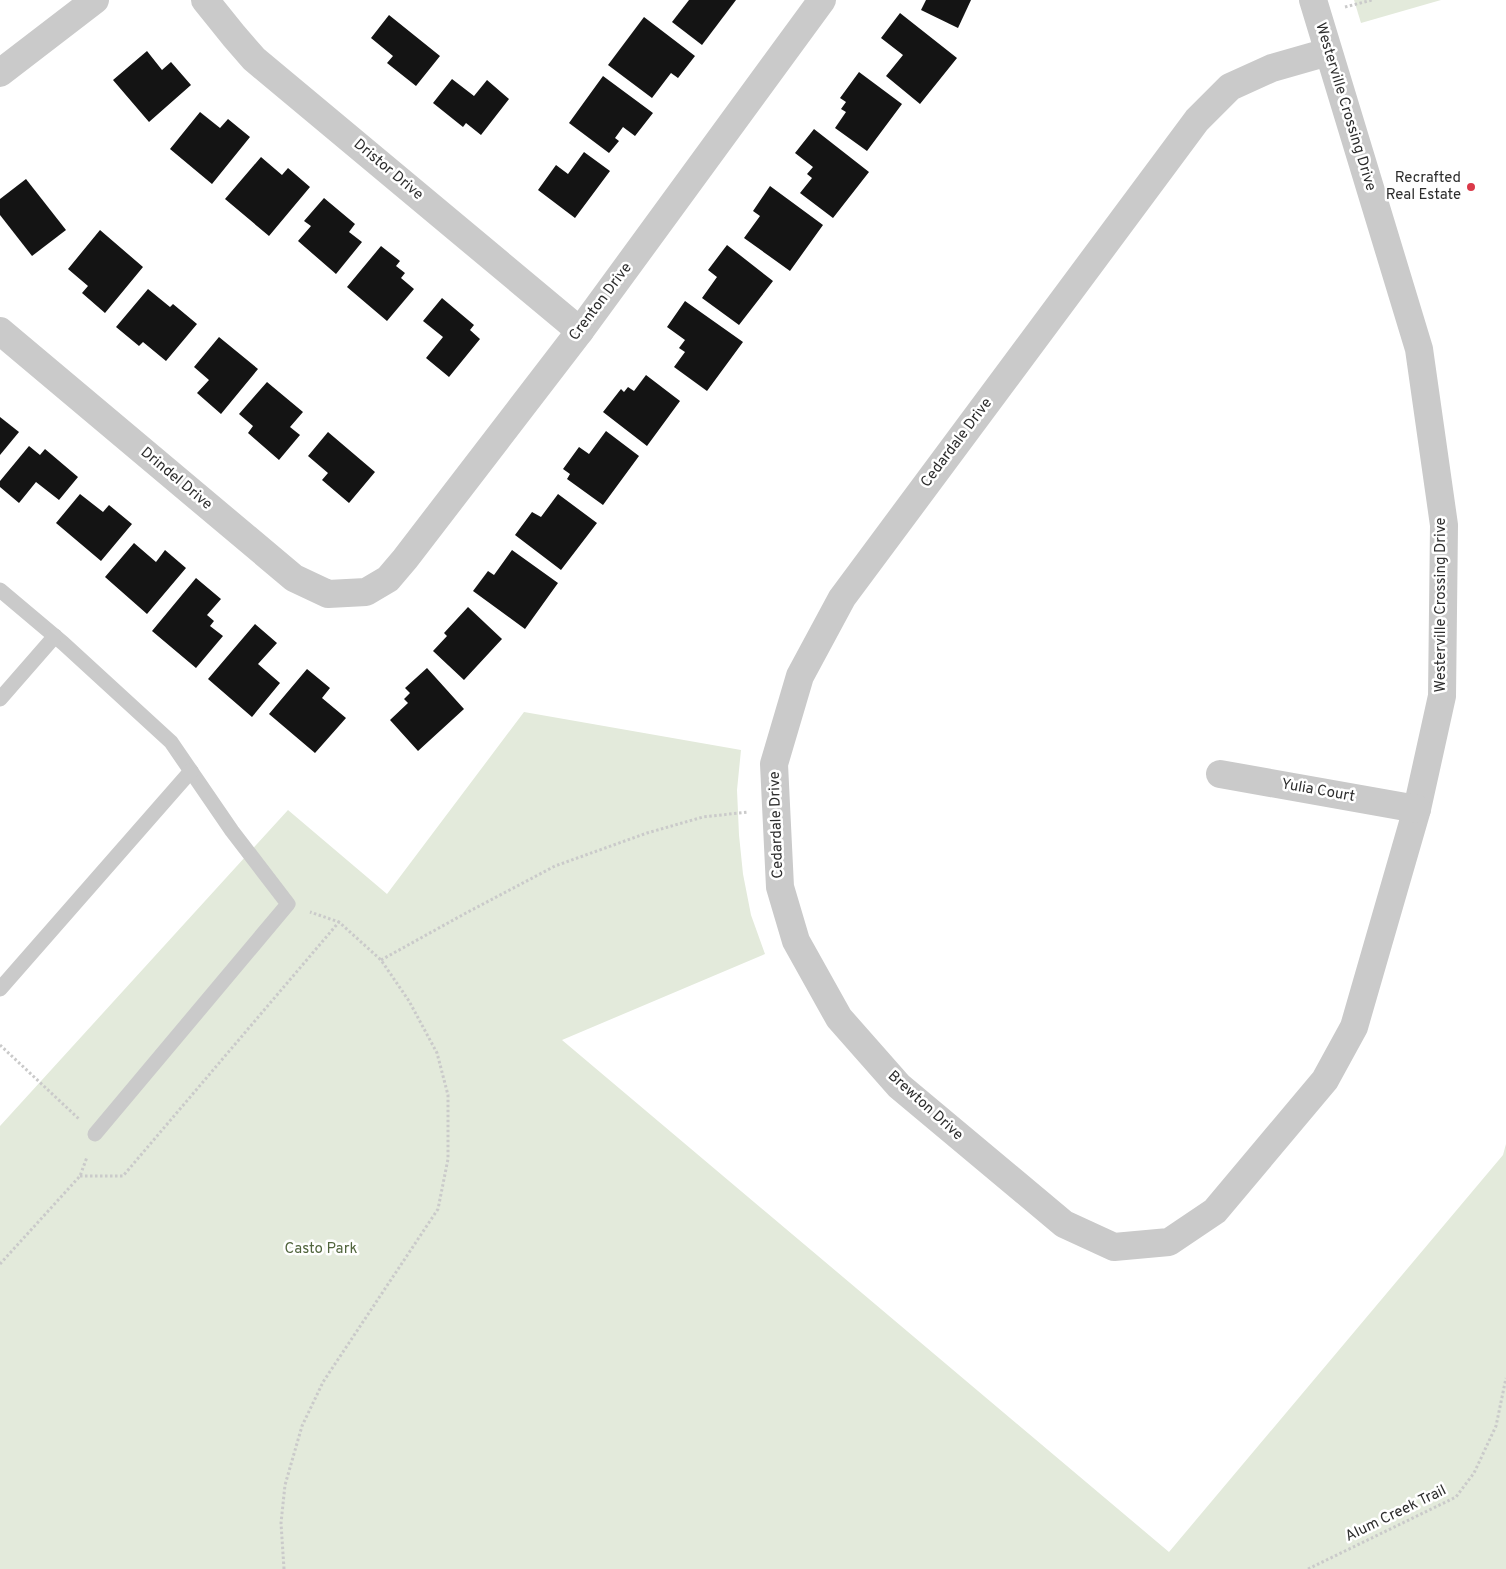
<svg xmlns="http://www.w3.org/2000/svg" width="1506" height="1569" font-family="Overpass,sans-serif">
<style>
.green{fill:#e3eadb}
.building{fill:#141414}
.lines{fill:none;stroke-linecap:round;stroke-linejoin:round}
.path{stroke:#cacaca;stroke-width:3;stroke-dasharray:2.5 2.5;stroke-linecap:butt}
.service{stroke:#cacaca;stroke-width:15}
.minor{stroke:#cacaca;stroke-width:28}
.poi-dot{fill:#da3949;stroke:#fff;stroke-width:2}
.labels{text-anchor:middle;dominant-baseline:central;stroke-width:5;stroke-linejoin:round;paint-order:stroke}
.street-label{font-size:15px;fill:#2d2d2d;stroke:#fff}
.poi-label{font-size:15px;fill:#2d2d2d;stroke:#fff;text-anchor:end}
.park-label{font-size:15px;fill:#51653d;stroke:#fff}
</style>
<rect width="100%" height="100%" fill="#fff"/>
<g class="green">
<path d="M 1354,0 L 1441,0 L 1361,23 Z"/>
<path d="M 524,712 L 741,750 L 737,790 L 739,835 L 743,874 L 751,915 L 765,954 L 562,1040 L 1169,1552 L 1503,1155 L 1506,1144 L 1506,1569 L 0,1569 L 0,1126 L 288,810 L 387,894 Z"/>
</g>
<g class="building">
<path d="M 689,0 L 736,0 L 702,45 L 672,22 Z"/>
<path d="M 926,0 L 971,0 L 958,28 L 921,10 Z"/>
<path d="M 900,13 L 957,58 L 920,104 L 886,76 L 903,55 L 881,38 Z"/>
<path d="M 389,15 L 440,56 L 416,86 L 387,63 L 393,56 L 371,38 Z"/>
<path d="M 644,17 L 695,56 L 678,78 L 671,73 L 652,98 L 608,65 Z"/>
<path d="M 147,51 L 162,70 L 171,62 L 191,85 L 149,122 L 113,80 Z"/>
<path d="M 859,72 L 902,104 L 867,151 L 835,128 L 846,112 L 841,109 L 846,102 L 840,98 Z"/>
<path d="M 603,76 L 653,113 L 635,136 L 623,127 L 615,138 L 619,141 L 609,153 L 569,123 Z"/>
<path d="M 452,79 L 474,96 L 487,80 L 509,99 L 481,135 L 466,123 L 463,127 L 433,103 Z"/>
<path d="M 200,112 L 220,128 L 228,119 L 250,137 L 212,184 L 170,149 Z"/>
<path d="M 814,129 L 869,172 L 833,218 L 800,193 L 812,178 L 807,174 L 813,167 L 795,153 Z"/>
<path d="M 584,152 L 610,171 L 575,218 L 538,190 L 556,165 L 568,174 Z"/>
<path d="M 261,157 L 282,175 L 288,168 L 310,187 L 269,236 L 225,199 Z"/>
<path d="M 26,179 L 66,230 L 32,256 L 0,215 L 0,199 Z"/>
<path d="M 770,186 L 823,225 L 790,271 L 744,238 L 760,216 L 753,211 Z"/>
<path d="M 324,198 L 355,224 L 349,232 L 362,242 L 336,274 L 298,241 L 311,226 L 304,221 Z"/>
<path d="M 100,230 L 143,267 L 105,313 L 82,293 L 88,286 L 68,269 Z"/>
<path d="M 727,245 L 773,281 L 739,325 L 702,298 L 717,277 L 708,270 Z"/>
<path d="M 381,246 L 400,261 L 396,266 L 405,273 L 401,278 L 414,289 L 387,321 L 347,287 Z"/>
<path d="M 148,289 L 170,307 L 173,304 L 197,324 L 166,361 L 143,342 L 139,346 L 116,327 Z"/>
<path d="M 442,298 L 474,325 L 470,330 L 480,339 L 449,377 L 426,358 L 443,337 L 423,321 Z"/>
<path d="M 685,301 L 743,342 L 707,391 L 674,367 L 685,352 L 679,348 L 685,340 L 667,327 Z"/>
<path d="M 219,337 L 258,369 L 221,414 L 197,393 L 209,380 L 194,367 Z"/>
<path d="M 646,375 L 680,401 L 647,446 L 603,412 L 621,389 L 624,392 L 628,387 L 634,391 Z"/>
<path d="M 267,382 L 303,412 L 290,427 L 300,435 L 279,460 L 248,433 L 253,426 L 239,414 Z"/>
<path d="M 0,417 L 19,432 L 0,455 Z"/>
<path d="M 606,431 L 639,456 L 603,505 L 567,479 L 570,474 L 563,469 L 579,447 L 589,454 Z"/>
<path d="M 328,432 L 375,472 L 349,503 L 322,480 L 328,473 L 308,456 Z"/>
<path d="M 29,446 L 40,455 L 45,449 L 78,477 L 59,500 L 36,482 L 19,503 L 0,487 L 0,481 Z"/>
<path d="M 80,494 L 103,512 L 109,505 L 132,524 L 101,561 L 56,523 Z"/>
<path d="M 558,494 L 597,523 L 561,570 L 515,535 L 532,512 L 541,517 Z"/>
<path d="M 134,543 L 156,562 L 165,550 L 186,568 L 147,614 L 105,577 Z"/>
<path d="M 512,550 L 558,583 L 525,629 L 473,591 L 488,571 L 494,575 Z"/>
<path d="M 196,578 L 221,599 L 207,615 L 214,621 L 210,626 L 223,636 L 196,668 L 152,631 Z"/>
<path d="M 468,607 L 502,639 L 464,680 L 433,651 L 447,636 L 444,633 Z"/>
<path d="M 255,624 L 277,643 L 258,664 L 280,683 L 252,717 L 208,679 Z"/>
<path d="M 427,668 L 464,709 L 418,751 L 390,720 L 408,703 L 404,699 L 410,693 L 405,688 Z"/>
<path d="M 307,669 L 330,688 L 322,698 L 346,718 L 315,753 L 269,714 Z"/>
</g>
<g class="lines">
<g class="path">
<path d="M 1345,7 L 1372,0"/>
<path d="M 381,960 L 466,913 L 555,866 L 647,833 L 703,817 L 748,812"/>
<path d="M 0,1045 L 79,1119"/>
<path d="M 80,1176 L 123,1176 L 339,922"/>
<path d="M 0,1264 L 80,1176 L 87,1157"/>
<path d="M 284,1569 L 281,1523 L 285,1485 L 302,1426 L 323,1382 L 438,1209 L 448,1159 L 448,1095 L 437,1053 L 409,1001 L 381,960 L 339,922 L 310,912"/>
<path d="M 1308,1569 L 1456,1497 L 1474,1473 L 1496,1426 L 1506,1378"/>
</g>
<g class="service">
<path d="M 0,590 L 63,643 L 171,742 L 232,831 L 288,904 L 95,1134"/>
<path d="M 0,699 L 55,636"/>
<path d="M 0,989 L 191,771"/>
</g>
<g class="minor">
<path d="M 205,0 L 234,36 L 254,59 L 580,331"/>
<path d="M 1313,0 L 1419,349 L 1444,525 L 1442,696 L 1417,809 L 1354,1027 L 1325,1080 L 1215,1211 L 1169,1242 L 1114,1247 L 1064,1224 L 899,1086 L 839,1018 L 796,941 L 780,887 L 774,764 L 800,676 L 842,598 L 1197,120 L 1230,87 L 1272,68 L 1328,52"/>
<path d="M 0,73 L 95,0"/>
<path d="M 0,331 L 294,578 L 328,594 L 366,592 L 388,579 L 405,559 L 580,331 L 822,0"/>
<path d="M 1220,774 L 1417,809"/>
</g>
</g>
<circle class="poi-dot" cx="1471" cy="187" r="5"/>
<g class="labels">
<g class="street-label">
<text transform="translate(1345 107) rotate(73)">Westerville Crossing Drive</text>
<text transform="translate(388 170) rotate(40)">Dristor Drive</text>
<text transform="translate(601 302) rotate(-53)">Crenton Drive</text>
<text transform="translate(957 443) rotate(-53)">Cedardale Drive</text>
<text transform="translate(176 479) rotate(40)">Drindel Drive</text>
<text transform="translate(1441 605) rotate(-90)">Westerville Crossing Drive</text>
<text transform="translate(1318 791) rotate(10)">Yulia Court</text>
<text transform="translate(777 825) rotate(-92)">Cedardale Drive</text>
<text transform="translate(925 1106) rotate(42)">Brewton Drive</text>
<text transform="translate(1396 1514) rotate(-26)">Alum Creek Trail</text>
</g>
<g class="poi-label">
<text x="1461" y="178">Recrafted<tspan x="1461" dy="17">Real Estate</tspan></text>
</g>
<g class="park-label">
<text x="321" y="1249">Casto Park</text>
</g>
</g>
</svg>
